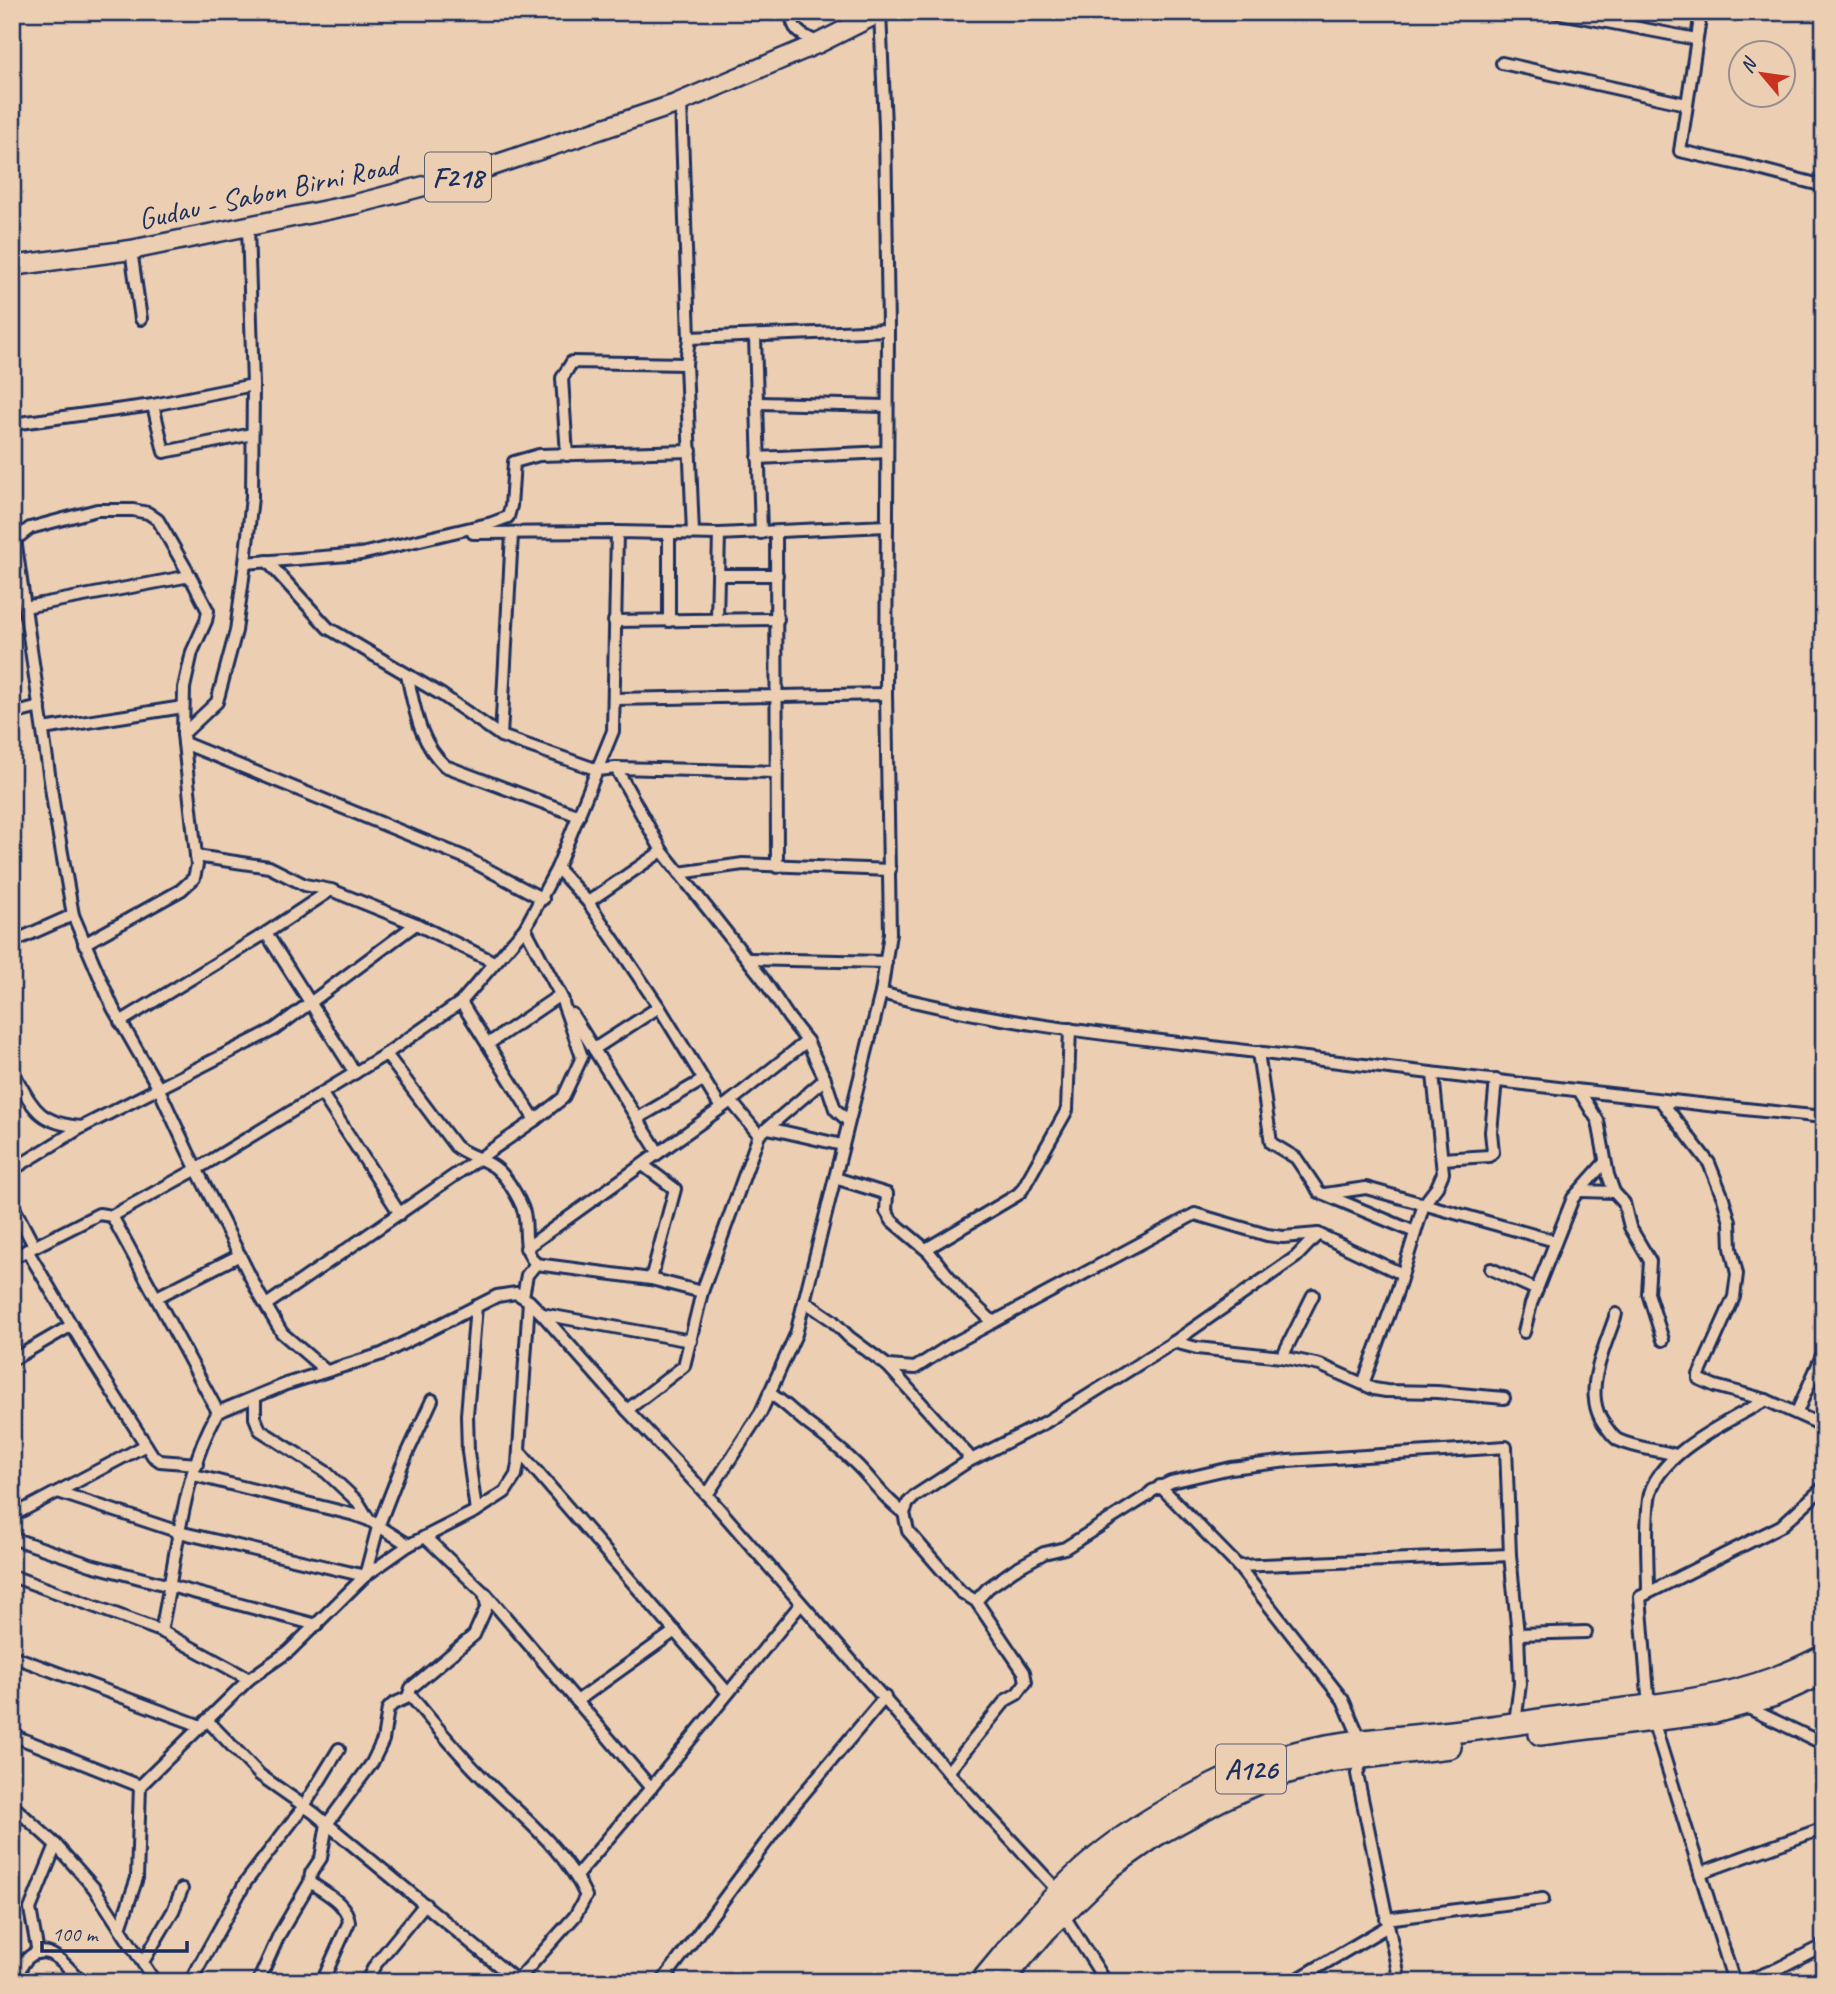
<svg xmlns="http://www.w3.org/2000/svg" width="1836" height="1994" font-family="Caveat,sans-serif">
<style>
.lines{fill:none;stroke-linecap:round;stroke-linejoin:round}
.street-casing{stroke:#1b2f5e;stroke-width:16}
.primary-casing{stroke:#1b2f5e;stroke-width:23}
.highway-casing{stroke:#1b2f5e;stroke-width:26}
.street{stroke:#eccfb2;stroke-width:10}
.primary{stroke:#eccfb2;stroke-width:18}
.highway{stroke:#eccfb2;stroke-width:21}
.labels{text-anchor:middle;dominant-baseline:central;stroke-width:5;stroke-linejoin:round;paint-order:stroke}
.shield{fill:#eccfb2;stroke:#5a5f77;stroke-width:2}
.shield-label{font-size:28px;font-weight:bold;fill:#1b2f5e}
.street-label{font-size:30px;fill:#1b2f5e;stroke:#eccfb2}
</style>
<rect width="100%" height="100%" fill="#eccfb2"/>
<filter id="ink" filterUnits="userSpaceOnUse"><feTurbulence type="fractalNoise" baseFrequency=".0143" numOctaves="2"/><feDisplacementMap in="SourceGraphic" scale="14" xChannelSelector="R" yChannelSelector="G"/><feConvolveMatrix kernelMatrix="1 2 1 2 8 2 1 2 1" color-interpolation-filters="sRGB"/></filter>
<g filter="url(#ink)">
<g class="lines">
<g class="street-casing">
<g id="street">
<path d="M 792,12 C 790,31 804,36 819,43"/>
<path d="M 1555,12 L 1696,39"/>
<path d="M 1701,12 L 1680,151 L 1743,165 L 1824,186"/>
<path d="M 1502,63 L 1686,104"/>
<path d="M 681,102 L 689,338 L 686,364 L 693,533"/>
<path d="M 131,250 L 141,319"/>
<path d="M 755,337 L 761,533"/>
<path d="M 689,338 L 888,330"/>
<path d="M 759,403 L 886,406"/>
<path d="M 153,405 L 164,452 L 252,434"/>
<path d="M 12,424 L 153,405 L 253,385"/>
<path d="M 567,455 L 562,378 L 572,362 L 686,364"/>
<path d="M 758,458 L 886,452"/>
<path d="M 12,518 L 54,808 L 73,915 L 113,1008 L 158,1087 L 188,1152 L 259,1294 L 282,1333 L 325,1370"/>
<path d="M 473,533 L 617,532 L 719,534 L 886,526"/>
<path d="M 776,533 L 777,867"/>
<path d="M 16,539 L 30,528 L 97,510 L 133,510 L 148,513 L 158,520 L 190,576 L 208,611 L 206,621 L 192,652 L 184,688 L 183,734 L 197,865 L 194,878 L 181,890 L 84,944"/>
<path d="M 267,561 L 328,628 L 442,695 L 501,736 L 598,770 L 616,768 L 777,772"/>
<path d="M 245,563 L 361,554 L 492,523 L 508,517 L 511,506 L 514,462 L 539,455 L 691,451"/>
<path d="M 718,575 L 777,575"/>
<path d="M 25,607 L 190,576"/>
<path d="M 717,620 L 719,534"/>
<path d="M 614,621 L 778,619"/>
<path d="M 669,621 L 669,533"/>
<path d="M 407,675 C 415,709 419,742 445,766 L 579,816"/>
<path d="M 614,699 L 886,694"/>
<path d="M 12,714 L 40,707"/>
<path d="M 43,729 L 183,707"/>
<path d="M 183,734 L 217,702 L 236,631 L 245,563 L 252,497 L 253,385 L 248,226"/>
<path d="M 501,736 L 512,534"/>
<path d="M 184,743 L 464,857 L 543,899"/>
<path d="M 616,768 L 662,851 L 763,979 L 789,1018 L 807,1041 L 825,1079 L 835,1109 L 848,1121"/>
<path d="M 196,856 L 269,867 L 305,885 L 331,890 L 416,924 L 494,962"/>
<path d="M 557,868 L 588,902 L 659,1007 L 721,1108"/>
<path d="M 679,873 L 743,864 L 890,870"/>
<path d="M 588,902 L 662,851"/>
<path d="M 525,928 L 563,1000"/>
<path d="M 266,933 L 355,1073"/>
<path d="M 12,942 L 73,915"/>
<path d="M 748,959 L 886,962"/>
<path d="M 881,993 C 1008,1027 1142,1038 1272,1054 C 1456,1076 1640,1099 1824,1117"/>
<path d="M 461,1002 L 535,1120"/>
<path d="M 572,1014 L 658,1152"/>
<path d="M 120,1022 L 266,933 L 331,890"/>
<path d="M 488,1044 L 560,995"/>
<path d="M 594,1049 L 659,1007"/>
<path d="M 1258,1052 L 1271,1143 L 1296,1158 L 1319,1192 L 1415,1232"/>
<path d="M 386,1054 L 455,1146 C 467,1156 487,1159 498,1170 C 508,1179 524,1205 525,1218 C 527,1235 523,1250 536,1264 L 651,1279 L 702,1292"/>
<path d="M 12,1070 C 33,1107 36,1123 82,1127"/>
<path d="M 1580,1092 L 1598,1121 L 1608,1175 L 1614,1192 L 1624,1203 L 1630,1227 L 1650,1261 L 1648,1293 L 1663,1340"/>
<path d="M 322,1094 L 400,1214"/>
<path d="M 731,1101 L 759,1135"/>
<path d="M 1661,1101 L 1709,1163 L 1723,1198 L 1730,1222 L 1731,1248 L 1737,1274 L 1734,1297 L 1699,1375 L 1699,1379 L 1715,1386 L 1766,1400 L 1824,1426"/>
<path d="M 638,1118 L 703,1080"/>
<path d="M 768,1128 L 842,1145"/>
<path d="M 1442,1159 L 1489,1156 L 1493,1152 L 1491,1132 L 1496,1080"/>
<path d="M 643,1165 L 675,1189 L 651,1279"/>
<path d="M 12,1170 L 82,1127 L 275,1029 L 416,924"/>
<path d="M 835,1178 L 887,1194 L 886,1211 L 892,1221 L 929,1252 L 962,1293 L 993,1322"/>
<path d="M 1581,1191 L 1614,1192"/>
<path d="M 1325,1194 L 1366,1188 L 1555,1241"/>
<path d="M 12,1204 L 34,1246"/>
<path d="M 112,1216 L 218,1412"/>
<path d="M 526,1248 L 731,1101 L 807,1041"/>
<path d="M 926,1249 L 1017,1195 L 1022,1190 L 1067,1110 L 1070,1029"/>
<path d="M 27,1250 L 94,1363 L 153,1456 L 160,1461 L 197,1464"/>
<path d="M 12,1258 L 99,1214 L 112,1216 L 197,1169 L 386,1054 L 461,1002 L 525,928 L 557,868 L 613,731 L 617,532"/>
<path d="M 1491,1269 L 1537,1290"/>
<path d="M 523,1296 L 527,1275 L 536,1264"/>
<path d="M 157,1297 L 240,1255"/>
<path d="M 804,1301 L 832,1320 L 849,1337 L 888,1366 L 968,1455 L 967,1462 L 915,1496 L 908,1503 L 904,1513 L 908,1531 L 961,1592 L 976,1601 L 1024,1672 L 1026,1682 L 1017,1694 L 1006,1700 L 948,1772"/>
<path d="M 266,1305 L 535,1120 L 563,1098 L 582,1057 L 560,995"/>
<path d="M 542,1314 L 691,1341"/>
<path d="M 1616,1314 C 1605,1349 1579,1395 1607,1428 C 1610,1432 1613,1437 1618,1440 C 1635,1448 1658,1450 1676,1455"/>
<path d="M 1524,1332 L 1531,1304 L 1573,1198 L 1605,1162"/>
<path d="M 1174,1342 L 1197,1348 L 1282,1357 L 1320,1365 L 1374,1389 L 1386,1391 L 1437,1392 L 1504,1398"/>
<path d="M 1282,1357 L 1313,1295"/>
<path d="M 12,1360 L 72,1325"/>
<path d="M 888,1366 L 915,1368 L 949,1346 L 1195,1214 L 1267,1235 L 1283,1237 L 1318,1234 L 1402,1274"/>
<path d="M 1363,1384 L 1396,1295 L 1424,1204 L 1437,1187 L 1443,1173 L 1433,1074"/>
<path d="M 769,1393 C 786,1403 797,1416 812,1427 C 829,1440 843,1451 858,1466 C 874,1482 885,1500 904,1513"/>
<path d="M 255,1398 L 255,1418 L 260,1430 L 326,1472 L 358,1502 L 369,1520"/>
<path d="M 627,1410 L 684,1366 L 702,1292 L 759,1135 L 825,1079"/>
<path d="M 1797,1412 L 1824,1351"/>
<path d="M 519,1451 L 728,1693"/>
<path d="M 967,1462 L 1046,1422 L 1174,1342 L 1296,1257 L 1318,1234"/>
<path d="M 194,1475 L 355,1515 L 369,1520 L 409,1545"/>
<path d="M 1160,1486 L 1238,1566 L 1343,1700 L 1361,1741 L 1363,1757 L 1357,1774 L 1400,1982"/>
<path d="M 58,1492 L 179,1532 L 365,1576"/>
<path d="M 707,1495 L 761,1412 L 796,1334 L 881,993 L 890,933 L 886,694 L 888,330 L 885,126 L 880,12"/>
<path d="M 476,1511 L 468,1452 L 467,1415 L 476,1306"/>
<path d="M 12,1516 L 146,1445"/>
<path d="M 425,1537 L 484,1593 L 487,1606 L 474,1635 L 411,1688 L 409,1694 C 432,1721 455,1750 480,1775 C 517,1813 564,1847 586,1896 L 575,1916 L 516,1982"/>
<path d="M 12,1538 L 91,1565 L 317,1625"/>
<path d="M 1238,1566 L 1510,1555 L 1518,1634 L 1520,1684 L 1515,1723"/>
<path d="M 12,1576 L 161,1631 L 249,1679"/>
<path d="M 365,1576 L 378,1527 L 402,1465 L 432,1400"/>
<path d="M 1648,1592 C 1648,1562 1645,1529 1649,1499 C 1654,1455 1731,1420 1766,1400"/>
<path d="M 485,1593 L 651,1788"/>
<path d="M 976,1601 L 988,1588 L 1015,1569 L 1044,1553 L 1065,1548 L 1147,1496 L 1152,1491 L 1171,1482 L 1231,1468 L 1288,1461 L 1506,1447 L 1510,1555"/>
<path d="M 161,1631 C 176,1562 182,1473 218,1412 L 286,1384 L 382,1354 L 497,1296 L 516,1293 L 529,1301 L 542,1314 L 627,1410 L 707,1495 L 948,1772 L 1060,1893"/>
<path d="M 1518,1634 L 1586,1632"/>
<path d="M 12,1656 L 201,1726"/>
<path d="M 577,1701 L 675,1631"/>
<path d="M 1744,1706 L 1824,1744"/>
<path d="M 1649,1707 L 1640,1597 L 1781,1526 L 1824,1487"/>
<path d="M 207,1720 L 260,1775 L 314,1813 L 517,1981"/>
<path d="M 1653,1721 L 1734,1982"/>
<path d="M 12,1735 L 140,1786"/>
<path d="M 12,1805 L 56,1845 L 94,1888 L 155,1982"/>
<path d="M 1700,1873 L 1824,1828"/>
<path d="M 577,1875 L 651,1788 L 800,1605"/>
<path d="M 310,1882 C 325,1893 347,1903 349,1922 L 322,1982"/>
<path d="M 1062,1913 L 1106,1982"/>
<path d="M 1386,1919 L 1543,1899"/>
<path d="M 120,1928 L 137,1878 L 140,1786 L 249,1679 L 289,1651 L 365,1576 L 409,1545 L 476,1511 L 505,1492 L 516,1475 L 518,1464 L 529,1301"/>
<path d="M 38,1953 L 30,1909 L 56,1845"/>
<path d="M 143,1962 L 173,1911 L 182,1889"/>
<path d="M 14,1982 C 18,1974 22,1962 29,1957 C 49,1941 70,1969 81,1982"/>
<path d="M 190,1982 L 245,1883 L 304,1806 L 339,1749"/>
<path d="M 258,1982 L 279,1935 L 310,1882 L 311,1873 L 321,1858 L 327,1824 L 372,1763 L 383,1740 L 388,1709 L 393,1704 L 411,1696"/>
<path d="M 366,1982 L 375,1965 L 425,1904"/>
<path d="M 662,1982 L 794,1805 L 885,1697"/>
<path d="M 1293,1982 L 1388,1926"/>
<path d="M 1744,1982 L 1777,1969 L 1824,1945"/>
</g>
</g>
<g class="primary-casing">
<path id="primary" d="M 12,266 L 131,250 L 356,204 L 462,176 L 673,105 L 819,43 L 881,12"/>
</g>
<g class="highway-casing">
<g id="highway">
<path d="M 1540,1734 L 1715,1712 L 1772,1696 L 1824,1673"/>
<path d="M 981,1982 C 1017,1939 1053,1893 1096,1858 C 1144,1818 1231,1771 1291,1754 C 1341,1740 1392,1739 1443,1733 C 1490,1728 1537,1720 1584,1714 C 1672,1703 1744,1699 1824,1656"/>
<path d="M 1001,1982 L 1046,1930 L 1112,1866 L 1156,1835 L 1218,1801 L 1271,1777 L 1328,1761 L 1450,1747"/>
</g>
</g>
<use href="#street" class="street"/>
<use href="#primary" class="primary"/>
<use href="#highway" class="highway"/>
</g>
</g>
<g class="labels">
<g class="shield">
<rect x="425" y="152.5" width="66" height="49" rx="5"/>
<rect x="1216" y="1744.5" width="70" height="49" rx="5"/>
</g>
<g class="shield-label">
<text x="458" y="177">F218</text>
<text x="1251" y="1769">A126</text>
</g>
<g class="street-label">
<text transform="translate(268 192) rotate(-12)">Gudau - Sabon Birni Road</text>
</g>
</g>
<rect width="1836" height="1994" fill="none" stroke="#eccfb2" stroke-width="42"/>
<rect x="21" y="21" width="1794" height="1952" fill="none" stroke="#1b2f5e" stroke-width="2.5" filter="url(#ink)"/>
<g transform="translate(1762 74) rotate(299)"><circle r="33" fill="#eccfb2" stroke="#988f90" stroke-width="2"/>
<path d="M0-5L12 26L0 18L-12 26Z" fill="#c8321e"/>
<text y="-10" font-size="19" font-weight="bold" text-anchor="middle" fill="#1b2f5e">N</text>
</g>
<path d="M42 1941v10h145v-10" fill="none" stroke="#1b2f5e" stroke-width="3.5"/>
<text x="52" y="1941" font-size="21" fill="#1b2f5e" stroke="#eccfb2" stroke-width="5" paint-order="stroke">100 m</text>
</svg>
